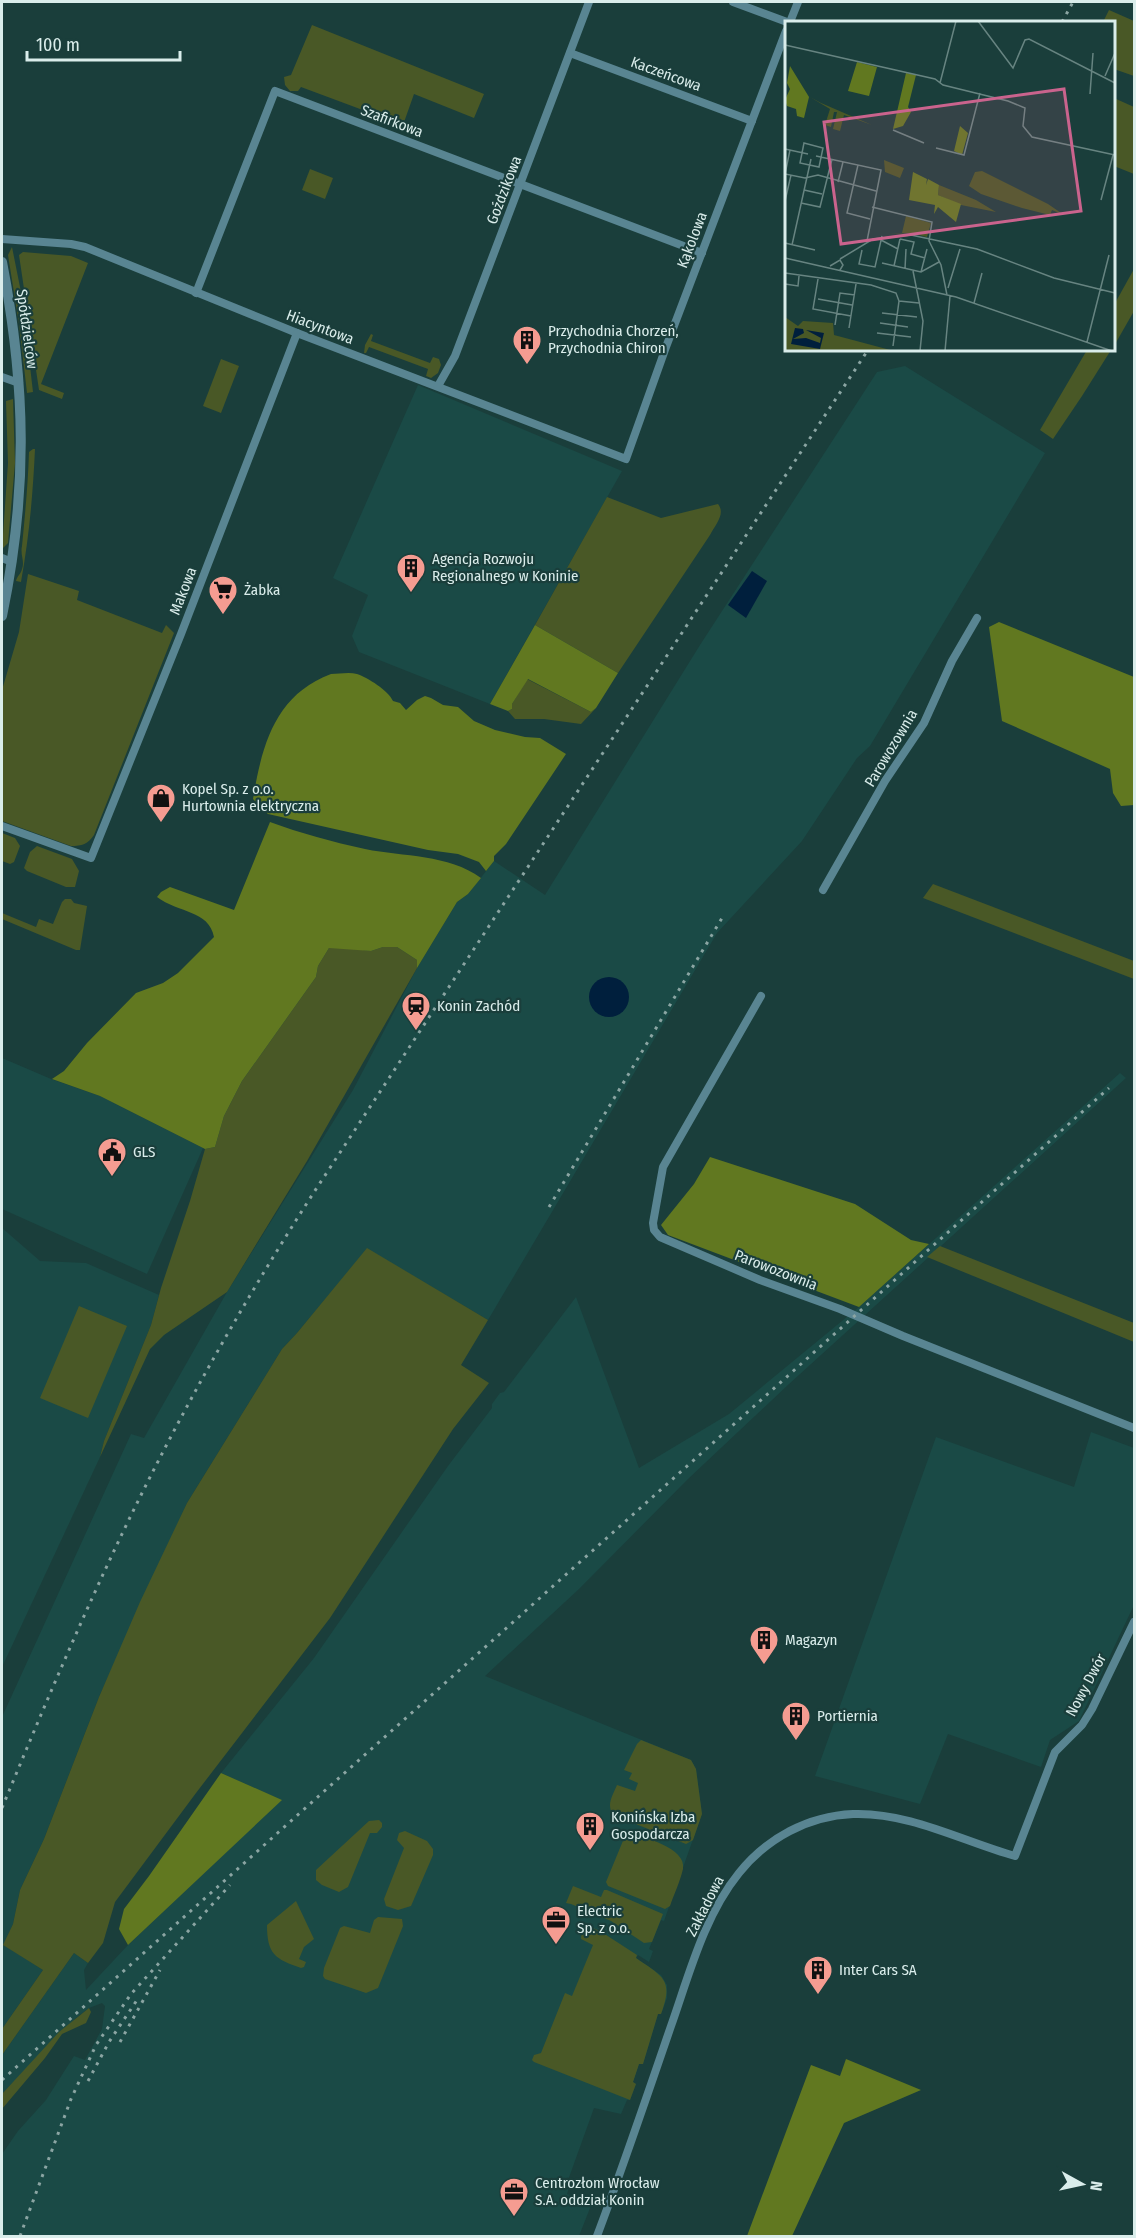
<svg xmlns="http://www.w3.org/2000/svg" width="1136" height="2238" font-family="'Fira Sans Condensed',sans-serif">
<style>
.built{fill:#1a4a46}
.green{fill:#495826}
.forest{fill:#617820}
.water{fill:#001f3d}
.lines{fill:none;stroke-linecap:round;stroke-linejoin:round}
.minor{stroke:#598592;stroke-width:8}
.tertiary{stroke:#598592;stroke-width:10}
.rail{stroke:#8ba5a3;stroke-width:3;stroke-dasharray:3 6;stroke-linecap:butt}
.labels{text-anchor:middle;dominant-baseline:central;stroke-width:4.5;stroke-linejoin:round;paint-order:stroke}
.street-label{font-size:15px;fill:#daedeb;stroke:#1a3e3b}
.poi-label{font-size:15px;fill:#daedeb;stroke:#1a3e3b;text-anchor:start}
.inset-road{fill:none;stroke:#678481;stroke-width:1.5}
.view{fill:#ca638d;fill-opacity:0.15;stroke:#ca638d;stroke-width:3}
.inset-edge{fill:none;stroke:#daedeb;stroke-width:3}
</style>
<rect width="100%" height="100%" fill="#1a3e3b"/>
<g class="built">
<path d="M 905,366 L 1045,453 L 870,746 L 857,758 L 802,841 L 717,933 L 488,1320 L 367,1249 L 297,1333 L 282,1349 L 187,1503 L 99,1697 L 44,1839 L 20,1890 L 13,1924 L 4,1945 L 43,1970 L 2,2029 L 2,1717 L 131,1434 L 144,1438 L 227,1292 L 353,1090 L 417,968 L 457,902 L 468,894 L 494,861 L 545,895 L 700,645 L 877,372 Z"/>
<path d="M 418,385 L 622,471 L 490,704 L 359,652 L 352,636 L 368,595 L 333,578 Z"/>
<path d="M 2,1058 L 51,1079 L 100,1096 L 203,1148 L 147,1274 L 2,1209 Z"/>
<path d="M 1120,1073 L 1126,1078 L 789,1384 L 688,1479 L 579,1589 L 485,1676 L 691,1760 L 696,1769 L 702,1814 L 664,1921 L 661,1920 L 649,1949 L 653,1951 L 649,1962 L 638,1955 L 636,1958 L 661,1975 L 667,1985 L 667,1998 L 661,2014 L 658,2014 L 643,2064 L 639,2064 L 633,2082 L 636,2084 L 630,2100 L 627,2100 L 621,2114 L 594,2108 L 567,2183 L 570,2185 L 567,2194 L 592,2203 L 579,2236 L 2,2236 L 2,2154 L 18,2131 L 46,2100 L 74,2056 L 85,2060 L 102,2029 L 105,2006 L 102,2003 L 89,2008 L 77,2017 L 2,2094 L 2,2055 L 74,1953 L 88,1963 L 84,1970 L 86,1990 L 128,1945 L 281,1800 L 221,1773 L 314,1658 L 448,1466 L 492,1408 L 492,1404 L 500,1393 L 504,1392 L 576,1297 L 639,1468 L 729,1414 L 859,1307 Z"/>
<path d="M 2,1228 L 40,1261 L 86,1263 L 159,1295 L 151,1325 L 104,1441 L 100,1457 L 2,1667 Z"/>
<path d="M 1091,1432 L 1134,1448 L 1134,1605 L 1079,1721 L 1050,1740 L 1041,1767 L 948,1734 L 920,1804 L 815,1776 L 936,1437 L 1074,1487 Z"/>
</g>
<g class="green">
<path d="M 1109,10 L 1134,21 L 1134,76 L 1114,69 L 1114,22 L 1103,22 Z"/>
<path d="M 312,25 L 484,94 L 474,118 L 414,94 L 403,125 L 301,87 L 298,91 L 290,91 L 285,85 L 284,77 L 291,75 Z"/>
<path d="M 1114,98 L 1134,107 L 1134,174 L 1114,166 Z"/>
<path d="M 310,169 L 333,178 L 325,199 L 302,190 Z"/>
<path d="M 12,247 L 22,297 L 33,392 L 27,393 L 19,324 L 8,255 Z"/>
<path d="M 23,252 L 71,256 L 88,263 L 41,384 L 64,393 L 62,399 L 39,390 L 19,255 Z"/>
<path d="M 1134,269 L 1134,311 L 1114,346 L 1114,305 Z"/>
<path d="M 371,334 L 373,335 L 371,341 L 430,363 L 433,357 L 439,359 L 441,365 L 438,373 L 431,378 L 426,376 L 428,369 L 369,347 L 366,353 L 364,353 L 365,345 Z"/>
<path d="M 1087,350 L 1111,350 L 1082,396 L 1053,439 L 1040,430 Z"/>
<path d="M 221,359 L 239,366 L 221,413 L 203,406 Z"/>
<path d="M 13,399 L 15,463 L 8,543 L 2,549 L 8,463 L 6,401 Z"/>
<path d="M 33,449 L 35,449 C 33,494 29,538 21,582 L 16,581 C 17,576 21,574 22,569 C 25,561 20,555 22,546 C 25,515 28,484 29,452 Z"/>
<path d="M 607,497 L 661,518 L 718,504 C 726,514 715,525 710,535 L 618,673 L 535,625 Z"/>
<path d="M 28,574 L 79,591 L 77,600 L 162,633 L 166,625 L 174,633 L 94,835 C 88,844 82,846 71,846 L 2,821 L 2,690 L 19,632 Z"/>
<path d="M 527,679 L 591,712 L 596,708 L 581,724 L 544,719 L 515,719 L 508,711 L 512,709 L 512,704 Z"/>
<path d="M 2,833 L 15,838 L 20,846 L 14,862 L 10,864 L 2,861 Z"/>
<path d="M 37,846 L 72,859 L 79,871 L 75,887 L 66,887 L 27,871 L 24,868 L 30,852 Z"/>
<path d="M 933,884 L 1134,961 L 1134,979 L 923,898 Z"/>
<path d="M 65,899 L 71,899 L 74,903 L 87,906 L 80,950 L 76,950 L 2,919 L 2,913 L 36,927 L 39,919 L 53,924 L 62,902 Z"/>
<path d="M 337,947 L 371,951 L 383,947 L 397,947 L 417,960 L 417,968 L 307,1161 L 227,1292 L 164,1335 L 150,1349 L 100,1457 L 104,1441 L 151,1325 L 161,1288 L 190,1201 L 205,1149 L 215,1147 L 224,1116 L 242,1081 L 316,977 L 318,966 L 329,948 Z"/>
<path d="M 940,1246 L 1134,1323 L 1134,1342 L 927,1257 Z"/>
<path d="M 367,1248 L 488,1320 L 461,1365 L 489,1383 L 453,1429 L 330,1618 L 196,1793 L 115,1902 L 103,1943 L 88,1963 L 74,1953 L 2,2055 L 2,2029 L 43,1970 L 3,1945 L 13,1924 L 20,1890 L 44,1839 L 99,1697 L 140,1602 L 187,1503 L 282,1349 L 297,1333 Z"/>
<path d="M 79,1306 L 127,1326 L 88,1418 L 40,1398 Z"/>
<path d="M 641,1740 L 691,1760 L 696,1769 L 702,1814 L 693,1840 L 686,1844 L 613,1815 C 606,1804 613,1795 617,1785 L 635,1791 L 638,1783 L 629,1779 L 632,1773 L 624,1770 L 637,1744 Z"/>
<path d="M 379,1820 L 382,1823 L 382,1827 L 377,1833 L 370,1833 L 348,1887 L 339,1892 L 322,1885 L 316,1880 L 316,1870 L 369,1821 Z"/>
<path d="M 405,1831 L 427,1841 L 433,1849 L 433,1855 L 411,1906 L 398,1910 L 386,1906 L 384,1899 L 404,1848 L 397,1840 L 399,1833 Z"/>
<path d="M 627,1831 C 643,1837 687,1848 683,1869 C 680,1882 674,1894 670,1906 L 665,1909 L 608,1886 L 606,1882 Z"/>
<path d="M 573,1886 L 601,1897 L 604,1890 L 607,1890 L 663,1914 L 652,1942 L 644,1943 L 611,1921 L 571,1904 L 566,1903 Z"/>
<path d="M 296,1901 L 314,1939 L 304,1947 L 299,1959 L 306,1962 L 304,1967 L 301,1968 C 275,1959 267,1954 267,1925 Z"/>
<path d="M 378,1917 L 402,1919 L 403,1926 L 378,1988 L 366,1993 L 325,1979 L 323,1976 L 324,1968 L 340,1928 L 344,1926 L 370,1933 L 374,1920 Z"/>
<path d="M 586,1925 L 600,1931 L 637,1955 L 636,1958 C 663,1977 674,1979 661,2014 L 658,2014 L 643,2064 L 639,2064 L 633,2082 L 636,2084 L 630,2100 L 534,2062 L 532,2060 L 534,2055 L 541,2053 L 565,1993 L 572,1996 L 593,1945 L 581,1939 L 582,1926 Z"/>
<path d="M 89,2008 L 91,2012 L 86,2023 L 62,2034 L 45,2058 L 2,2109 L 2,2094 L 59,2032 Z"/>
</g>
<g class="forest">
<path d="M 999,622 L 1134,677 L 1134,805 L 1121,806 L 1113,793 L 1110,769 L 1002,721 L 989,627 Z"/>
<path d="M 535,625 L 618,673 L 596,708 L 591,712 L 528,679 L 512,704 L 512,709 L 508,711 L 490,704 Z"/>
<path d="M 331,674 C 339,674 349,672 357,674 C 368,678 388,690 393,701 L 400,703 L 406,710 L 417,700 L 425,696 L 431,698 L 443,705 L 458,707 L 474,721 L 495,730 L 525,737 L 540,738 L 566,754 L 506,844 L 494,856 L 494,861 L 486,871 L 479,862 L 458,854 L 428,850 L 268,814 L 253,799 C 262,745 275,695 331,674 Z"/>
<path d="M 270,822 C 300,833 333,842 365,849 C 404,857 448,854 481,878 L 468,894 L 457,902 L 417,968 L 417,960 L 397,947 L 383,947 L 371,951 L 329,948 L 318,966 L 316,977 L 242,1081 L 224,1116 L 215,1147 L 205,1149 L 100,1096 L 52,1079 L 64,1071 L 87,1043 L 136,993 L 163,983 L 178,973 L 214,937 C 209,910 178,913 157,897 L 161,892 L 170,887 L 234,910 Z"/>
<path d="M 710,1157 L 855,1204 L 911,1240 L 929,1244 L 859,1307 L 668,1235 L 661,1225 L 694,1184 Z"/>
<path d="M 221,1773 L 282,1800 L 128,1945 L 119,1929 L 124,1909 L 149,1876 Z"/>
<path d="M 846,2059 L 921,2090 L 844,2123 L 792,2236 L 747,2236 L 811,2065 L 840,2076 Z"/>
</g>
<g class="water">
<path d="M 752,571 L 767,581 L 746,618 L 728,605 Z"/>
<circle cx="609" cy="997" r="20"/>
</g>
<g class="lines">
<g class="minor">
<path d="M 733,2 L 787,22"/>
<path d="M 790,22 L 798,2"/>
<path d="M 570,53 L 752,121"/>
<path d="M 2,239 L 71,244 L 85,247 L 297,333 L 626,459 L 666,347 L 786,31"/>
<path d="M 196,293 L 275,91 L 702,253"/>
<path d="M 2,377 L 19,383"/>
<path d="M 438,386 L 455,356 L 589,2"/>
<path d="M 2,558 L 12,562"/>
<path d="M 2,826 L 91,858 L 181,634 L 297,333"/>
<path d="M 823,890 L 885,781 L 924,723 L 952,661 L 977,618"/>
<path d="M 761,996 L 663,1167 L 653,1223 L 654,1230 L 660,1237 L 760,1280 L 840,1309 L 903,1336 L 1134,1428"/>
<path d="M 597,2236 C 623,2167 647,2096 671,2026 C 689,1975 704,1916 739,1873 C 767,1838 808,1816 853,1814 C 909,1812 962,1841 1015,1856 L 1055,1752 L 1082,1725 L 1092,1709 L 1134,1622"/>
</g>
<path class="tertiary" d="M 2,262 C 26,386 28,491 2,616"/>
<g class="rail">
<path d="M 1062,22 L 1073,2"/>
<path d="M 549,1207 L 722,918"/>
<path d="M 2,1808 C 40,1716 79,1624 122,1534 C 180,1413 246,1297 318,1186 L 868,350"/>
<path d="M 120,2042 L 160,1970"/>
<path d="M 2,2080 L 1109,1088"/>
<path d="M 88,2081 L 109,2042 L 139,1997"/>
<path d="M 20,2236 L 71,2099 L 96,2045 L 131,1994 L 230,1885"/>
</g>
</g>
<defs>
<g id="building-pin" transform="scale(1.5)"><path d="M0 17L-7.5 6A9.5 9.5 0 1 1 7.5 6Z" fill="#f59c91" stroke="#1a3e3b"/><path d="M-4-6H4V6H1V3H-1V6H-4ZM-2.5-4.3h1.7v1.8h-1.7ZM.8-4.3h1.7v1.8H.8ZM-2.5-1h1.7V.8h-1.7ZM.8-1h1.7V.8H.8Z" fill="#111"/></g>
<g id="supermarket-pin" transform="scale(1.5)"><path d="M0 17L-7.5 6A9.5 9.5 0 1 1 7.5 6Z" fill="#f59c91" stroke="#1a3e3b"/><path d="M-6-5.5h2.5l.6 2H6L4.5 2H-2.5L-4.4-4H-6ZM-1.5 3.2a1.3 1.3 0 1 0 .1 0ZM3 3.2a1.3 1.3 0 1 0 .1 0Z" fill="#111"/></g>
<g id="shop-pin" transform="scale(1.5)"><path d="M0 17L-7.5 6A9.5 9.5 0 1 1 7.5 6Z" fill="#f59c91" stroke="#1a3e3b"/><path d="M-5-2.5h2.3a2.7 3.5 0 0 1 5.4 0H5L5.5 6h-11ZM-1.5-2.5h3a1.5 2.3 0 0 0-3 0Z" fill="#111"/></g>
<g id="station-pin" transform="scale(1.5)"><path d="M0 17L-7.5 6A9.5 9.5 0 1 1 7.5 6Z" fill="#f59c91" stroke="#1a3e3b"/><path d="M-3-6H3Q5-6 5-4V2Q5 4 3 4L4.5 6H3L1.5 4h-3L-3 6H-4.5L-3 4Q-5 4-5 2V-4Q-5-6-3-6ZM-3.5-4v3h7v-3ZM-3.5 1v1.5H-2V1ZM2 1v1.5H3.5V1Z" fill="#111"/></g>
<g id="civic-pin" transform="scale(1.5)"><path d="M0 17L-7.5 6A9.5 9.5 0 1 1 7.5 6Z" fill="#f59c91" stroke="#1a3e3b"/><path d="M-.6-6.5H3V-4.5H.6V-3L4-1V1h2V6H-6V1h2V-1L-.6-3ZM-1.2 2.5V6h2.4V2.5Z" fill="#111"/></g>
<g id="office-pin" transform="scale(1.5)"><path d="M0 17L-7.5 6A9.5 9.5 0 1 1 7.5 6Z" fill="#f59c91" stroke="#1a3e3b"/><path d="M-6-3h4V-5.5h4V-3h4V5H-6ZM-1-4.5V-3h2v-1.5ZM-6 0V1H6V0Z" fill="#111"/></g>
</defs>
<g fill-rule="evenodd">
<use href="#building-pin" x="527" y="340"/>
<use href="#building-pin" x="411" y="568"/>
<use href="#supermarket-pin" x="223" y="590"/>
<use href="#shop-pin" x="161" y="798"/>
<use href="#station-pin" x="416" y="1006"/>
<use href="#civic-pin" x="112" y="1152"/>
<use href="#building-pin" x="764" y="1640"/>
<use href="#building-pin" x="796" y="1716"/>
<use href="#building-pin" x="590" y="1826"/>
<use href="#office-pin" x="556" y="1920"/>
<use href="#building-pin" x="818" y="1970"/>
<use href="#office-pin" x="514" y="2192"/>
</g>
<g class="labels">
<g class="street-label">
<text transform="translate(666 74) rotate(20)">Kaczeńcowa</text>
<text transform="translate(392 121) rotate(21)">Szafirkowa</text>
<text transform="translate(504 190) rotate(-69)">Goździkowa</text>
<text transform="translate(692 240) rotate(-69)">Kąkolowa</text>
<text transform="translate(320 327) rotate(21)">Hiacyntowa</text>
<text transform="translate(27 329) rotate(82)">Spółdzielców</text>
<text transform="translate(183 591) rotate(-69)">Makowa</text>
<text transform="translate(891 748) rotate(-59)">Parowozownia</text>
<text transform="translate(776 1270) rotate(21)">Parowozownia</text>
<text transform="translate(1086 1685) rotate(-62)">Nowy Dwór</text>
<text transform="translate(705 1906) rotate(-63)">Zakładowa</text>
</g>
<g class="poi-label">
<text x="548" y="331">Przychodnia Chorzeń,<tspan x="548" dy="17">Przychodnia Chiron</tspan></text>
<text x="432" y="559">Agencja Rozwoju<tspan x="432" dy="17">Regionalnego w Koninie</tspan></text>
<text x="244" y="590">Żabka</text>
<text x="182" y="789">Kopel Sp. z o.o.<tspan x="182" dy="17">Hurtownia elektryczna</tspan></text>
<text x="437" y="1006">Konin Zachód</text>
<text x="133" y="1152">GLS</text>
<text x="785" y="1640">Magazyn</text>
<text x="817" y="1716">Portiernia</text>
<text x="611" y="1817">Konińska Izba<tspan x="611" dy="17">Gospodarcza</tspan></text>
<text x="577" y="1911">Electric<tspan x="577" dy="17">Sp. z o.o.</tspan></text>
<text x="839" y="1970">Inter Cars SA</text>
<text x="535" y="2183">Centrozłom Wrocław<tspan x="535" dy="17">S.A. oddział Konin</tspan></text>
</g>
</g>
<g transform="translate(785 21)">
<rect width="330" height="330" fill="#1a3e3b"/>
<path d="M 25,76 L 36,82 L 87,104 L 59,94 L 55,110 L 48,108 L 52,91 L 49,91 L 46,106 L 40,104 L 45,88 ZM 99,139 L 119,147 L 115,157 L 100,151 ZM 197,150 L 263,183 L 279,194 L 267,189 L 265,194 L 237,187 L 196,173 L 184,165 L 190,151 ZM 154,164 L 191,179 L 211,191 L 176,184 L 153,174 ZM 121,195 L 146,202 L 142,216 L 125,212 L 104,213 L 117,212 ZM 0,296 L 13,305 L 18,300 L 48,302 L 49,314 L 109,330 L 0,330 Z" fill="#495826"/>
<path d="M 72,41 L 92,46 L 84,75 L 63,70 ZM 5,45 L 24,76 L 19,97 L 12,95 L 11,88 L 2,85 L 0,79 L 5,68 L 2,62 ZM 121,52 L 131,54 L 123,86 L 126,91 L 118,105 L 108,108 ZM 175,105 L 183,112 L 177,134 L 169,130 ZM 128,151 L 142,158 L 141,164 L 143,158 L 154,164 L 153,174 L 176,183 L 171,201 L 153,186 L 149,193 L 150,184 L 124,179 Z" fill="#617820"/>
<path d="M 10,307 L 18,308 L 19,312 L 8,318 L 21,317 L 35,322 L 36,317 L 21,309 L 39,312 L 35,328 L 6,323 Z" fill="#001f3d"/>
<path class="inset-road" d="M 193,0 L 228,47 L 240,19 L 244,18 L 330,62M 0,24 L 150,58 L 158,64 L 223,80 L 240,87 L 238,105 L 247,116 L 330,134M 320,55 L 330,32M 155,62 L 171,0M 305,73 L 308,32M 108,109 L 139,122M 19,122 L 38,127 L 34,146 L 15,142 ZM 151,127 L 179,134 L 195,72M 0,128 L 23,133M 5,129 L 0,153 L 20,157 L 33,154 L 91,170M 31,135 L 96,149 L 82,220M 73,144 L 62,192 L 85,198M 53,161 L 58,141M 19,169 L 37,173M 316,179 L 328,134M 0,180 L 6,154M 16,182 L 35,186 L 47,138M 87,186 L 147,201 L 144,220 L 156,244 L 162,274M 115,218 L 129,221 L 126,233 L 140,237M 96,219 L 113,228M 0,222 L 30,229M 7,224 L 26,138M 77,229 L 74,243 L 90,246 L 97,215M 0,237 L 171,276 L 327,330M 55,238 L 88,218 L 126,214 L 192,228 L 269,257 L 330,272M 97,242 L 136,251 L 154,241M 45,245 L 55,239 L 58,244 L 55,249M 109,245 L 115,218M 120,248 L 121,228M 128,250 L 138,300 L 135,330M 136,251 L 142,228M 0,252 L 86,264 L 111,272 L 114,280 L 108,325M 33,258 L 28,288 L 66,295M 0,263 L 13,265 L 14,255M 163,267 L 175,228M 33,278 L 67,284M 114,280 L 134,282M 189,282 L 197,252M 97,292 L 132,296M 95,302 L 123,306M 50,304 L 55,272 L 70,274M 64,307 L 71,263M 92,312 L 126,316M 302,321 L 324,234M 160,330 L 165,275"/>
<path class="view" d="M 279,68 L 296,190 L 56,223 L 39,101 Z"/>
<rect width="330" height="330" class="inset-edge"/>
</g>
<rect width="1136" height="2238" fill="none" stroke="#daedeb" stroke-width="6"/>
<g transform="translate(1082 2184) rotate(98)" stroke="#1a3e3b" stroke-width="4.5" paint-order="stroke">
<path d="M0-4.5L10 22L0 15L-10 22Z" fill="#daedeb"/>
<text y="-9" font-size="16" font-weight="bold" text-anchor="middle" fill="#daedeb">N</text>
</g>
<path d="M27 51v9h153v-9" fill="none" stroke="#daedeb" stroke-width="3"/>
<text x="36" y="51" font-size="18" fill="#daedeb" stroke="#1a3e3b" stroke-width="4.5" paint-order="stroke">100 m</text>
</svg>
